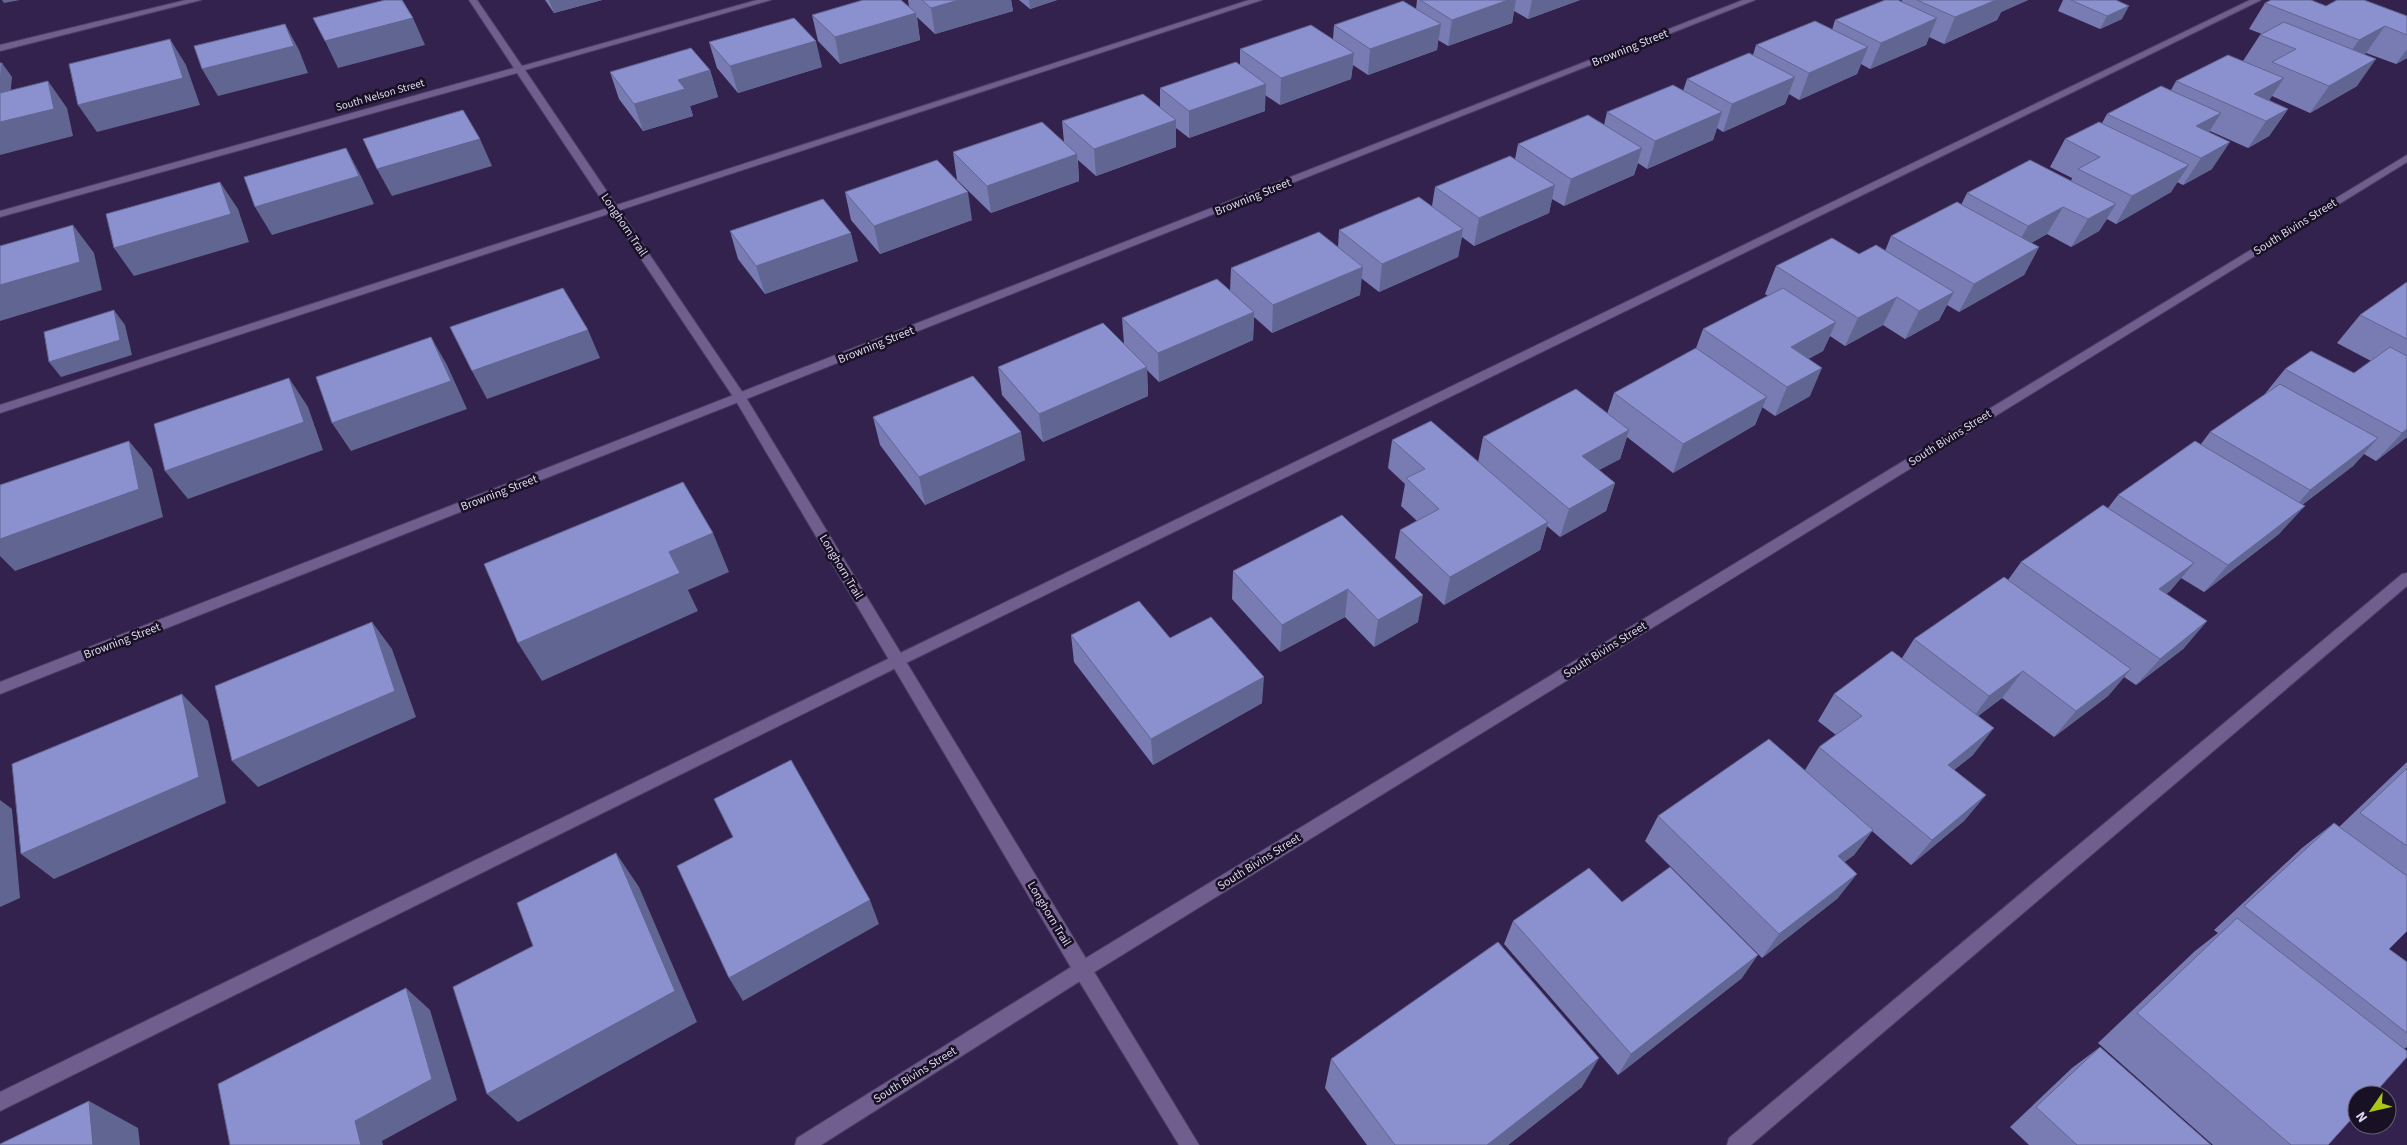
<svg xmlns="http://www.w3.org/2000/svg" width="2407" height="1145" font-family="'Source Sans 3',sans-serif">
<style>
.lines{fill:none;stroke-linecap:round;stroke-linejoin:round}
.service-casing{stroke:#4e3e64;stroke-width:2}
.minor-casing{stroke:#4e3e64;stroke-width:2}
.tertiary-casing{stroke:#4e3e64;stroke-width:2}
.service{fill:#6f5e8e;fill-rule:evenodd}
.minor{fill:#6f5e8e;fill-rule:evenodd}
.tertiary{fill:#6f5e8e;fill-rule:evenodd}
.wall{fill:#787cb2}
.shaded-wall{fill:#616591}
.building{fill:#8b90cf;stroke:#616591}
.labels{text-anchor:middle;dominant-baseline:central;stroke-width:5;stroke-linejoin:round;paint-order:stroke}
.far-street-label{font-size:11px;fill:#ded5f1;stroke:#181124}
.street-label{font-size:12px;fill:#ded5f1;stroke:#181124}
</style>
<rect width="100%" height="100%" fill="#33224d"/>
<g class="lines">
<g class="service-casing">
<g id="service">
<path d="M 186,0 L 201,0 L 0,51 L 0,45 Z"/>
<path d="M 1249,0 L 1262,0 L 0,413 L 0,405 Z"/>
<path d="M 2250,0 L 2261,0 L 902,665 L 0,1111 L 0,1092 L 892,657 Z"/>
<path d="M 2407,573 L 2407,586 L 1751,1145 L 1727,1145 L 1729,1138 L 2402,574 Z"/>
</g>
</g>
<g class="minor-casing">
<g id="minor">
<path d="M 1743,0 L 1755,0 L 0,694 L 0,682 Z"/>
<path d="M 2407,155 L 2407,162 L 1088,976 L 821,1145 L 795,1145 L 797,1138 L 1076,964 Z"/>
</g>
</g>
<g class="tertiary-casing">
<path id="tertiary" d="M 469,0 L 477,0 L 522,66 L 757,0 L 771,0 L 525,70 L 745,396 L 1199,1145 L 1179,1145 L 1076,976 L 736,401 L 517,73 L 0,217 L 0,211 L 514,68 Z"/>
</g>
<use href="#service" class="service"/>
<use href="#minor" class="minor"/>
<use href="#tertiary" class="tertiary"/>
</g>
<g class="wall">
<path d="M 545,0 L 602,0 L 554,13 Z"/>
<path d="M 908,0 L 1011,0 L 1013,11 L 935,34 L 917,17 L 920,40 L 840,64 L 818,41 L 812,15 L 909,7 Z"/>
<path d="M 1019,0 L 1057,0 L 1030,9 Z"/>
<path d="M 1417,0 L 1580,0 L 1528,19 L 1514,11 L 1512,23 L 1448,46 L 1438,40 L 1437,50 L 1368,75 L 1353,65 L 1351,79 L 1280,105 L 1265,95 L 1265,111 L 1189,138 L 1176,128 L 1176,147 L 1096,176 L 1078,160 L 1079,181 L 991,213 L 957,180 L 953,152 L 1064,142 L 1062,121 L 1160,107 L 1160,88 L 1240,65 L 1240,49 L 1333,39 L 1334,25 L 1416,9 Z"/>
<path d="M 1902,0 L 2028,0 L 2001,12 L 1997,20 L 1944,44 L 1929,37 L 1926,45 L 1870,69 L 1861,64 L 1857,74 L 1799,100 L 1789,94 L 1785,104 L 1723,132 L 1717,128 L 1713,140 L 1647,169 L 1638,163 L 1634,175 L 1564,206 L 1552,199 L 1549,213 L 1474,246 L 1462,237 L 1458,257 L 1379,292 L 1361,278 L 1360,295 L 1272,333 L 1254,317 L 1253,340 L 1159,382 L 1147,370 L 1148,396 L 1043,442 L 1002,395 L 998,367 L 1124,344 L 1122,318 L 1230,291 L 1231,268 L 1338,247 L 1339,230 L 1432,206 L 1435,187 L 1515,159 L 1518,144 L 1604,125 L 1607,112 L 1683,91 L 1687,79 L 1753,55 L 1756,45 L 1832,30 L 1835,20 L 1901,2 Z"/>
<path d="M 2063,0 L 2116,0 L 2122,19 L 2100,29 L 2058,11 Z"/>
<path d="M 2265,3 L 2326,6 L 2407,16 L 2407,58 L 2396,64 L 2366,53 L 2364,54 L 2357,86 L 2310,113 L 2272,96 L 2269,100 L 2288,109 L 2269,136 L 2248,148 L 2210,131 L 2209,132 L 2212,169 L 2183,185 L 2177,182 L 2171,192 L 2116,224 L 2107,219 L 2099,231 L 2071,247 L 2047,234 L 2031,243 L 2039,247 L 2024,275 L 1959,312 L 1947,305 L 1939,320 L 1905,339 L 1883,325 L 1845,346 L 1830,336 L 1823,351 L 1808,359 L 1810,396 L 1775,416 L 1762,407 L 1755,425 L 1673,473 L 1627,437 L 1620,459 L 1599,470 L 1615,483 L 1606,511 L 1560,537 L 1547,526 L 1540,550 L 1444,605 L 1395,558 L 1400,530 L 1417,521 L 1401,506 L 1405,484 L 1388,468 L 1392,440 L 1478,462 L 1483,437 L 1607,414 L 1614,393 L 1696,348 L 1703,329 L 1768,296 L 1765,294 L 1776,266 L 1885,251 L 1891,236 L 1961,205 L 1967,193 L 2071,181 L 2072,178 L 2050,167 L 2065,139 L 2102,123 L 2107,114 L 2171,90 L 2176,81 L 2243,61 L 2260,35 L 2262,34 L 2249,29 Z"/>
<path d="M 709,42 L 822,67 L 738,93 L 717,68 Z"/>
<path d="M 710,70 L 718,97 L 690,106 L 693,116 L 643,131 L 619,99 L 610,72 Z"/>
<path d="M 845,192 L 972,220 L 880,254 L 851,220 Z"/>
<path d="M 730,231 L 858,261 L 765,294 L 738,259 Z"/>
<path d="M 2407,282 L 2407,437 L 2376,461 L 2364,454 L 2353,466 L 2302,505 L 2279,534 L 2204,592 L 2181,578 L 2170,591 L 2166,594 L 2207,621 L 2183,649 L 2136,685 L 2124,677 L 2108,696 L 2054,737 L 2002,698 L 1978,716 L 1973,755 L 1954,770 L 1965,820 L 1911,865 L 1872,831 L 1854,855 L 1844,862 L 1838,898 L 1762,958 L 1645,841 L 1658,816 L 1805,770 L 1819,747 L 1836,735 L 1818,721 L 1834,694 L 1902,658 L 1914,639 L 2008,580 L 2021,562 L 2108,508 L 2118,495 L 2201,444 L 2210,432 L 2264,395 L 2285,369 L 2354,373 L 2371,361 L 2337,343 L 2360,315 Z"/>
<path d="M 873,417 L 1025,460 L 925,505 L 880,445 Z"/>
<path d="M 1342,515 L 1418,622 L 1374,647 L 1345,617 L 1280,652 L 1232,599 L 1233,571 Z"/>
<path d="M 1071,635 L 1170,638 L 1262,703 L 1153,765 L 1074,662 Z"/>
<path d="M 2407,762 L 2407,931 L 2389,949 L 2407,962 L 2407,1047 L 2404,1049 L 2328,1145 L 2213,1145 L 2098,1043 L 2195,951 L 2218,933 L 2214,930 L 2302,848 L 2334,823 L 2339,827 Z"/>
<path d="M 1622,902 L 1742,978 L 1618,1075 L 1504,944 L 1513,921 Z"/>
<path d="M 2100,1047 L 2211,1145 L 2029,1145 L 2010,1127 L 2072,1068 Z"/>
<path d="M 1331,1059 L 1582,1087 L 1508,1145 L 1367,1145 L 1325,1088 Z"/>
</g>
<g class="shaded-wall">
<path d="M 2,0 L 20,0 L 4,3 Z"/>
<path d="M 549,0 L 602,0 L 554,13 Z"/>
<path d="M 959,0 L 1011,0 L 1013,11 L 935,34 L 931,8 Z"/>
<path d="M 1029,0 L 1057,0 L 1030,9 Z"/>
<path d="M 1508,0 L 1516,0 L 1512,23 L 1448,46 L 1452,20 Z"/>
<path d="M 1532,0 L 1580,0 L 1528,19 Z"/>
<path d="M 1996,0 L 2028,0 L 2001,12 L 1997,20 L 1944,44 L 1955,17 Z"/>
<path d="M 2129,6 L 2122,19 L 2100,29 L 2107,16 Z"/>
<path d="M 916,13 L 920,40 L 840,64 L 835,37 Z"/>
<path d="M 413,18 L 425,45 L 338,68 L 325,41 Z"/>
<path d="M 1937,18 L 1926,45 L 1870,69 L 1881,43 Z"/>
<path d="M 285,24 L 299,50 L 308,73 L 218,96 L 202,69 Z"/>
<path d="M 1441,24 L 1437,50 L 1368,75 L 1370,49 Z"/>
<path d="M 2385,26 L 2366,53 L 2341,66 L 2359,40 Z"/>
<path d="M 170,39 L 186,65 L 200,105 L 97,132 L 78,105 Z"/>
<path d="M 816,41 L 822,67 L 738,93 L 730,66 Z"/>
<path d="M 1868,47 L 1857,74 L 1799,100 L 1809,73 Z"/>
<path d="M 2407,49 L 2407,58 L 2396,64 Z"/>
<path d="M 1354,53 L 1351,79 L 1280,105 L 1281,78 Z"/>
<path d="M 2376,59 L 2357,86 L 2310,113 L 2329,86 Z"/>
<path d="M 2,63 L 12,77 L 10,99 L 0,101 L 0,84 Z"/>
<path d="M 710,70 L 718,97 L 690,106 L 693,116 L 643,131 L 634,104 L 678,80 Z"/>
<path d="M 1795,77 L 1785,104 L 1723,132 L 1732,104 Z"/>
<path d="M 2284,78 L 2266,105 L 2254,94 Z"/>
<path d="M 48,81 L 67,108 L 73,136 L 0,155 L 0,122 Z"/>
<path d="M 1266,84 L 1265,111 L 1189,138 L 1189,111 Z"/>
<path d="M 2288,109 L 2269,136 L 2248,148 L 2266,121 Z"/>
<path d="M 1722,112 L 1713,140 L 1647,169 L 1655,141 Z"/>
<path d="M 2221,113 L 2204,140 L 2196,126 Z"/>
<path d="M 1176,120 L 1176,147 L 1096,176 L 1094,149 Z"/>
<path d="M 480,139 L 492,166 L 392,196 L 377,169 Z"/>
<path d="M 2230,142 L 2212,169 L 2183,185 L 2201,158 Z"/>
<path d="M 346,148 L 361,176 L 374,204 L 272,235 L 255,207 Z"/>
<path d="M 1642,148 L 1634,175 L 1564,206 L 1571,179 Z"/>
<path d="M 1077,154 L 1079,181 L 991,213 L 987,186 Z"/>
<path d="M 2189,165 L 2171,192 L 2116,224 L 2132,196 Z"/>
<path d="M 220,182 L 238,209 L 249,242 L 134,276 L 114,248 Z"/>
<path d="M 1555,185 L 1549,213 L 1474,246 L 1479,218 Z"/>
<path d="M 968,192 L 972,220 L 880,254 L 874,226 Z"/>
<path d="M 2116,204 L 2099,231 L 2071,247 L 2088,219 Z"/>
<path d="M 2063,207 L 2047,234 L 2012,254 L 2028,226 Z"/>
<path d="M 73,225 L 94,253 L 102,290 L 0,321 L 0,285 Z"/>
<path d="M 1463,229 L 1458,257 L 1379,292 L 1382,264 Z"/>
<path d="M 851,233 L 858,261 L 765,294 L 756,266 Z"/>
<path d="M 2039,247 L 2024,275 L 1959,312 L 1974,284 Z"/>
<path d="M 1363,267 L 1360,295 L 1272,333 L 1273,305 Z"/>
<path d="M 1954,292 L 1939,320 L 1905,339 L 1919,311 Z"/>
<path d="M 1897,297 L 1883,325 L 1845,346 L 1858,318 Z"/>
<path d="M 114,310 L 125,325 L 132,355 L 61,377 L 49,362 Z"/>
<path d="M 1254,312 L 1253,340 L 1159,382 L 1158,353 Z"/>
<path d="M 1836,322 L 1823,351 L 1779,375 L 1791,347 Z"/>
<path d="M 588,330 L 600,358 L 487,399 L 472,371 Z"/>
<path d="M 431,337 L 447,365 L 467,409 L 351,451 L 332,423 Z"/>
<path d="M 1147,367 L 1148,396 L 1043,442 L 1039,414 Z"/>
<path d="M 1822,368 L 1810,396 L 1775,416 L 1787,387 Z"/>
<path d="M 289,378 L 308,407 L 323,450 L 188,499 L 165,471 Z"/>
<path d="M 1767,397 L 1755,425 L 1673,473 L 1683,444 Z"/>
<path d="M 2407,429 L 2407,437 L 2376,461 L 2402,433 Z"/>
<path d="M 1629,430 L 1620,459 L 1573,484 L 1582,456 Z"/>
<path d="M 1021,432 L 1025,460 L 925,505 L 919,477 Z"/>
<path d="M 2378,438 L 2353,466 L 2285,518 L 2310,490 Z"/>
<path d="M 129,441 L 152,469 L 163,517 L 15,571 L 0,556 L 0,539 Z"/>
<path d="M 1615,483 L 1606,511 L 1560,537 L 1569,509 Z"/>
<path d="M 2305,506 L 2279,534 L 2204,592 L 2228,565 Z"/>
<path d="M 1548,522 L 1540,550 L 1444,605 L 1450,577 Z"/>
<path d="M 713,533 L 729,572 L 688,590 L 698,611 L 542,681 L 518,643 L 669,552 Z"/>
<path d="M 2194,563 L 2170,591 L 2136,617 L 2159,589 Z"/>
<path d="M 1348,589 L 1345,617 L 1280,652 L 1282,625 Z"/>
<path d="M 1423,595 L 1418,622 L 1374,647 L 1378,620 Z"/>
<path d="M 2207,621 L 2183,649 L 2136,685 L 2160,659 Z"/>
<path d="M 372,622 L 392,649 L 416,717 L 258,787 L 232,761 Z"/>
<path d="M 2131,669 L 2108,696 L 2054,737 L 2076,711 Z"/>
<path d="M 2023,671 L 2002,698 L 1969,723 L 1989,696 Z"/>
<path d="M 1264,677 L 1262,703 L 1153,765 L 1151,739 Z"/>
<path d="M 182,694 L 208,721 L 226,803 L 54,879 L 21,854 Z"/>
<path d="M 1994,728 L 1973,755 L 1928,790 L 1948,765 Z"/>
<path d="M 1986,795 L 1965,820 L 1911,865 L 1932,840 Z"/>
<path d="M 0,800 L 12,809 L 20,898 L 0,907 Z"/>
<path d="M 1873,830 L 1854,855 L 1820,881 L 1838,856 Z"/>
<path d="M 616,853 L 639,887 L 697,1022 L 518,1122 L 487,1094 Z"/>
<path d="M 1857,874 L 1838,898 L 1762,958 L 1779,934 Z"/>
<path d="M 870,900 L 879,924 L 743,1001 L 729,978 Z"/>
<path d="M 1758,955 L 1742,978 L 1618,1075 L 1631,1054 Z"/>
<path d="M 406,988 L 430,1010 L 457,1100 L 382,1141 L 383,1145 L 361,1145 L 355,1121 Z"/>
<path d="M 1599,1058 L 1582,1087 L 1508,1145 L 1487,1145 Z"/>
<path d="M 89,1101 L 138,1128 L 140,1145 L 93,1145 Z"/>
</g>
<g class="building">
<path d="M 385,0 L 402,0 L 413,18 L 325,41 L 313,18 Z"/>
<path d="M 863,0 L 901,0 L 916,13 L 835,37 L 812,15 Z"/>
<path d="M 922,0 L 959,0 L 931,8 Z"/>
<path d="M 1420,0 L 1508,0 L 1452,20 Z"/>
<path d="M 1885,0 L 1898,0 L 1937,18 L 1881,43 L 1835,20 Z"/>
<path d="M 1917,0 L 1996,0 L 1955,17 Z"/>
<path d="M 2071,0 L 2116,0 L 2129,6 L 2107,16 Z"/>
<path d="M 2271,0 L 2311,0 L 2326,6 L 2337,0 L 2364,0 L 2407,16 L 2407,35 L 2385,26 L 2359,40 L 2265,3 Z"/>
<path d="M 1403,1 L 1441,24 L 1370,49 L 1334,25 Z"/>
<path d="M 794,18 L 816,41 L 730,66 L 709,42 Z"/>
<path d="M 1815,21 L 1868,47 L 1809,73 L 1756,45 Z"/>
<path d="M 2284,22 L 2376,59 L 2329,86 L 2272,62 L 2296,49 L 2260,35 Z"/>
<path d="M 285,24 L 294,46 L 202,69 L 194,46 Z"/>
<path d="M 1311,25 L 1354,53 L 1281,78 L 1240,49 Z"/>
<path d="M 170,39 L 183,78 L 78,105 L 69,64 Z"/>
<path d="M 691,48 L 710,70 L 678,80 L 685,89 L 634,104 L 610,72 Z"/>
<path d="M 1749,53 L 1795,77 L 1732,104 L 1687,79 Z"/>
<path d="M 2228,55 L 2284,78 L 2254,94 L 2288,109 L 2266,121 L 2176,81 Z"/>
<path d="M 1236,62 L 1266,84 L 1189,111 L 1160,88 Z"/>
<path d="M 0,63 L 2,63 L 0,84 Z"/>
<path d="M 48,81 L 54,109 L 0,122 L 0,93 Z"/>
<path d="M 1673,85 L 1722,112 L 1655,141 L 1607,112 Z"/>
<path d="M 2161,86 L 2221,113 L 2196,126 L 2230,142 L 2201,158 L 2107,114 Z"/>
<path d="M 1143,94 L 1176,120 L 1094,149 L 1062,121 Z"/>
<path d="M 463,110 L 480,139 L 377,169 L 363,139 Z"/>
<path d="M 1588,115 L 1642,148 L 1571,179 L 1518,144 Z"/>
<path d="M 1042,122 L 1077,154 L 987,186 L 953,152 Z"/>
<path d="M 2099,122 L 2189,165 L 2132,196 L 2078,169 L 2100,157 L 2065,139 Z"/>
<path d="M 346,148 L 359,176 L 255,207 L 244,177 Z"/>
<path d="M 1510,156 L 1555,185 L 1479,218 L 1435,187 Z"/>
<path d="M 937,160 L 968,192 L 874,226 L 845,192 Z"/>
<path d="M 2030,160 L 2116,204 L 2088,219 L 2063,207 L 2028,226 L 1967,193 Z"/>
<path d="M 220,182 L 231,214 L 114,248 L 106,214 Z"/>
<path d="M 1419,197 L 1463,229 L 1382,264 L 1339,230 Z"/>
<path d="M 823,199 L 851,233 L 756,266 L 730,231 Z"/>
<path d="M 1957,202 L 2039,247 L 1974,284 L 1891,236 Z"/>
<path d="M 73,225 L 80,262 L 0,285 L 0,246 Z"/>
<path d="M 1319,232 L 1363,267 L 1273,305 L 1231,268 Z"/>
<path d="M 1832,238 L 1859,254 L 1876,245 L 1954,292 L 1919,311 L 1897,297 L 1858,318 L 1776,266 Z"/>
<path d="M 1217,279 L 1254,312 L 1158,353 L 1122,318 Z"/>
<path d="M 2407,282 L 2407,339 L 2360,315 Z"/>
<path d="M 563,288 L 588,330 L 472,371 L 450,327 Z"/>
<path d="M 1783,288 L 1836,322 L 1791,347 L 1822,368 L 1787,387 L 1703,329 Z"/>
<path d="M 114,310 L 120,340 L 49,362 L 44,332 Z"/>
<path d="M 1103,323 L 1147,367 L 1039,414 L 998,367 Z"/>
<path d="M 431,337 L 451,381 L 332,423 L 316,377 Z"/>
<path d="M 2390,347 L 2407,356 L 2407,429 L 2402,433 L 2285,369 L 2311,351 L 2354,373 Z"/>
<path d="M 1696,348 L 1767,397 L 1683,444 L 1614,393 Z"/>
<path d="M 973,376 L 1021,432 L 919,477 L 873,417 Z"/>
<path d="M 289,378 L 304,422 L 165,471 L 154,424 Z"/>
<path d="M 2280,384 L 2378,438 L 2310,490 L 2210,432 Z"/>
<path d="M 1576,389 L 1629,430 L 1582,456 L 1615,483 L 1569,509 L 1483,437 Z"/>
<path d="M 1431,421 L 1548,522 L 1450,577 L 1400,530 L 1439,509 L 1406,478 L 1425,469 L 1392,440 Z"/>
<path d="M 129,441 L 139,489 L 0,539 L 0,485 Z"/>
<path d="M 2195,441 L 2305,506 L 2228,565 L 2118,495 Z"/>
<path d="M 683,482 L 713,533 L 669,552 L 680,573 L 518,643 L 484,564 Z"/>
<path d="M 2103,505 L 2194,563 L 2159,589 L 2207,621 L 2160,659 L 2021,562 Z"/>
<path d="M 1342,515 L 1423,595 L 1378,620 L 1348,589 L 1282,625 L 1233,571 Z"/>
<path d="M 2004,577 L 2131,669 L 2076,711 L 2023,671 L 1989,696 L 1914,639 Z"/>
<path d="M 1139,601 L 1170,638 L 1211,617 L 1264,677 L 1151,739 L 1071,635 Z"/>
<path d="M 372,622 L 395,691 L 232,761 L 215,686 Z"/>
<path d="M 1892,651 L 1994,728 L 1948,765 L 1986,795 L 1932,840 L 1819,747 L 1862,716 L 1834,694 Z"/>
<path d="M 182,694 L 199,777 L 21,854 L 12,764 Z"/>
<path d="M 1769,739 L 1873,830 L 1838,856 L 1857,874 L 1779,934 L 1658,816 Z"/>
<path d="M 791,760 L 870,900 L 729,978 L 677,866 L 733,837 L 714,799 Z"/>
<path d="M 2407,768 L 2407,846 L 2360,813 Z"/>
<path d="M 2334,823 L 2407,876 L 2407,931 L 2389,949 L 2407,962 L 2407,1033 L 2244,906 Z"/>
<path d="M 616,853 L 675,991 L 487,1094 L 453,987 L 533,946 L 517,903 Z"/>
<path d="M 1670,867 L 1758,955 L 1631,1054 L 1513,921 L 1589,868 L 1622,902 Z"/>
<path d="M 2237,918 L 2407,1051 L 2407,1057 L 2373,1095 L 2357,1095 L 2357,1113 L 2328,1145 L 2291,1145 L 2137,1013 Z"/>
<path d="M 1498,942 L 1599,1058 L 1487,1145 L 1395,1145 L 1331,1059 Z"/>
<path d="M 406,988 L 432,1079 L 355,1121 L 361,1145 L 230,1145 L 218,1084 Z"/>
<path d="M 2100,1047 L 2211,1145 L 2077,1145 L 2036,1107 Z"/>
<path d="M 89,1101 L 93,1145 L 0,1145 L 0,1144 Z"/>
</g>
<g class="labels">
<g class="far-street-label">
<text transform="translate(380 95) rotate(-16)">South Nelson Street</text>
</g>
<g class="street-label">
<text transform="translate(1630 48) rotate(-22)">Browning Street</text>
<text transform="translate(1253 197) rotate(-22)">Browning Street</text>
<text transform="translate(624 225) rotate(56)">Longhorn Trail</text>
<text transform="translate(2295 227) rotate(-32)">South Bivins Street</text>
<text transform="translate(876 345) rotate(-22)">Browning Street</text>
<text transform="translate(1950 438) rotate(-32)">South Bivins Street</text>
<text transform="translate(499 493) rotate(-21)">Browning Street</text>
<text transform="translate(841 567) rotate(59)">Longhorn Trail</text>
<text transform="translate(122 641) rotate(-21)">Browning Street</text>
<text transform="translate(1605 650) rotate(-32)">South Bivins Street</text>
<text transform="translate(1259 862) rotate(-32)">South Bivins Street</text>
<text transform="translate(1049 914) rotate(59)">Longhorn Trail</text>
<text transform="translate(915 1075) rotate(-32)">South Bivins Street</text>
</g>
</g>
<g transform="translate(2372 1110) rotate(236)"><circle r="24" fill="#181124" stroke="#675f76"/>
<path d="M0-4L9 19L0 12L-9 19Z" fill="#aac717"/>
<text y="-8" font-size="14" font-weight="bold" text-anchor="middle" fill="#ded5f1">N</text>
</g>
</svg>
